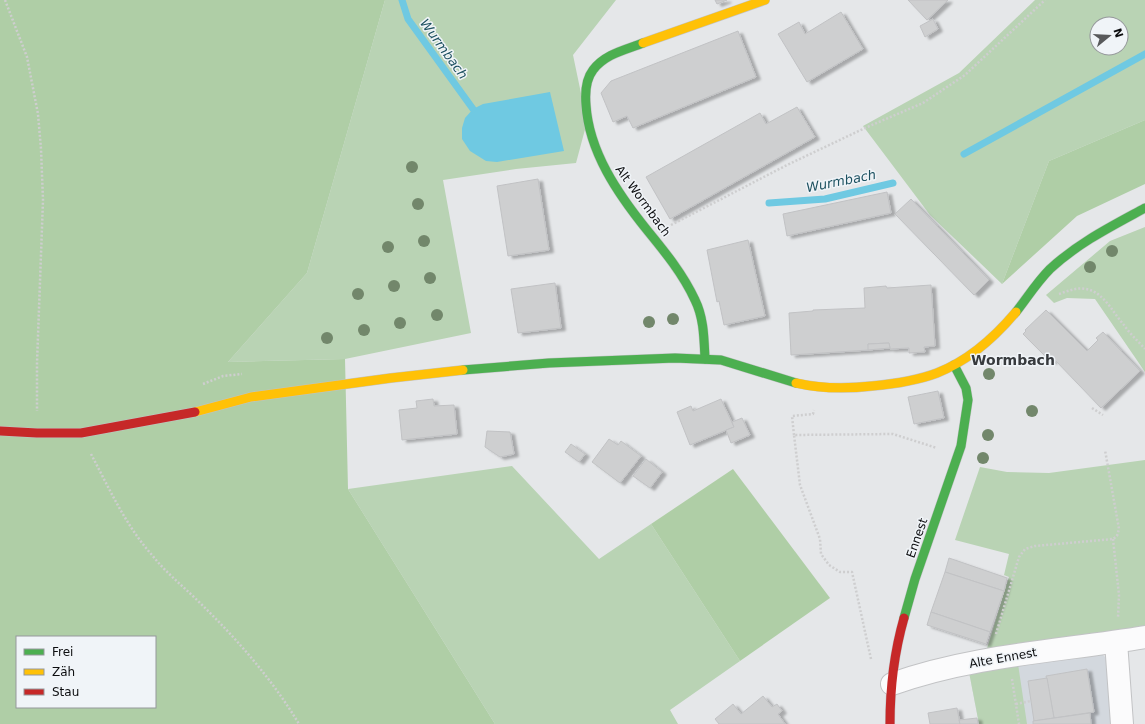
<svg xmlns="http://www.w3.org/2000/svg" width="1145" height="724" font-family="'DejaVu Sans',sans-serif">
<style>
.built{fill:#d3d8de}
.green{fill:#b9d3b4;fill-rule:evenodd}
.forest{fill:#afcea6;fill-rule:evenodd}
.water{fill:#6fc9e2}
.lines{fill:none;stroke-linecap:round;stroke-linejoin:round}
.stream{stroke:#6fc9e2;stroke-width:7}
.building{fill:#cecfd0;stroke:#c1c2c4;filter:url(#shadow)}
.street-casing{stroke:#c2c3c5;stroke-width:24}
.fast-casing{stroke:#c2c3c5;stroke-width:10}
.slow-casing{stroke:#c2c3c5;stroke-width:10}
.jam-casing{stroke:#c2c3c5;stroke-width:10}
.path{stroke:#cececf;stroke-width:2.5;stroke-dasharray:2 2;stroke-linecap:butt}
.street{stroke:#fbfbfc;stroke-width:22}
.fast{stroke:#4caf50;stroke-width:9}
.slow{stroke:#ffc107;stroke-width:9}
.jam{stroke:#c62828;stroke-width:9}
.tree{fill:#72876b}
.labels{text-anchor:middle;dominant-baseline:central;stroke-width:3;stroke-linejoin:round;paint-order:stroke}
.street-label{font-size:12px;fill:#0c0d0f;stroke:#f0f4f8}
.water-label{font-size:13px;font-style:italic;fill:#1d5160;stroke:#f0f4f8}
.quarter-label{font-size:14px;font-weight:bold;fill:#373a3d;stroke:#f0f4f8}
</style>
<defs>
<filter id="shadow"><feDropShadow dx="4.5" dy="2.5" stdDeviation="1" flood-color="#0004"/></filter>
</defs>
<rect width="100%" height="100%" fill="#e5e7e9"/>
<path class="built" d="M 1102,654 L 1108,660 L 1115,724 L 979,724 L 969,672 Z"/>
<g class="green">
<path d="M 385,0 L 616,0 L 573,55 L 587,122 L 576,163 L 516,169 L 443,180 L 471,333 L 345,359 L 228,362 L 307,273 Z"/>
<path d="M 1035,0 L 1145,0 L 1145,120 L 1049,161 L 1002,284 L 930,215 L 863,126 L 959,73 ZM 1097,24 L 1121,24 L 1121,48 L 1097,48 Z"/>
<path d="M 1145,227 L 1145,372 L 1095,299 L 1067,298 L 1054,303 L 1046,295 L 1110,241 Z"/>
<path d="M 1145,460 L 1145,631 L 985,655 L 1009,577 L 1004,575 L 1009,554 L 955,540 L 980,467 L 1007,472 L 1049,473 Z"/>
<path d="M 512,466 L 599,559 L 651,524 L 740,661 L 670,710 L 678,724 L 495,724 L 348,489 Z"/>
<path d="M 1018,664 L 1027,724 L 979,724 L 969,672 Z"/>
</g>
<g class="forest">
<path d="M 0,0 L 385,0 L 307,273 L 228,362 L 345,359 L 348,489 L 495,724 L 0,724 ZM 17,637 L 155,637 L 155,707 L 17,707 Z"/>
<path d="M 1145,120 L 1145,184 L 1077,216 L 1002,284 L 1049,161 Z"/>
<path d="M 733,469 L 830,598 L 740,661 L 651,524 Z"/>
</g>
<path class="water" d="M 550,92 L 564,151 L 497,162 L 486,161 L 470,151 L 462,139 L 462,128 L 465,118 L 473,109 L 483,104 Z"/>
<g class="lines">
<g class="stream">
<path d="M 402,0 L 408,19 L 473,109"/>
<path d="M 964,154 L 1145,54"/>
<path d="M 769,203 L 825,199 L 893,183"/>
</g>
</g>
<g class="building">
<path d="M 715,0 L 727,0 L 717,4 Z"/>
<path d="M 908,0 L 948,0 L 927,20 Z"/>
<path d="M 841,12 L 863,49 L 807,82 L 778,34 L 799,22 L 805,34 Z"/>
<path d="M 933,19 L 938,29 L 925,37 L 920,26 Z"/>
<path d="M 738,31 L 756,77 L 633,128 L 627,116 L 613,122 L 601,93 L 611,81 Z"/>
<path d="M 797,107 L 815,137 L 670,219 L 646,177 L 760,113 L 766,124 Z"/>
<path d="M 538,179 L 549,250 L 508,256 L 497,186 Z"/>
<path d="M 887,192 L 891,213 L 787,236 L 783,214 Z"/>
<path d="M 911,199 L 989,280 L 974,295 L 895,214 Z"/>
<path d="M 748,240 L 765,316 L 724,325 L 719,301 L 717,302 L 707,250 Z"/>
<path d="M 555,283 L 561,328 L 518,333 L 511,289 Z"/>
<path d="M 931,285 L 935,346 L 924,347 L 925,352 L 909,353 L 909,348 L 890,349 L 889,343 L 868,344 L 869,350 L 791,355 L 789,313 L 813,311 L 813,310 L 865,308 L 864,288 L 886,286 L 887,288 Z"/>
<path d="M 1046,310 L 1087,351 L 1098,340 L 1096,338 L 1103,332 L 1140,371 L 1101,408 L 1054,359 L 1051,362 L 1023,334 L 1026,331 L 1025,330 Z"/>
<path d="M 889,343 L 890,348 L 868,350 L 868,344 Z"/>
<path d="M 938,391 L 944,418 L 914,424 L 908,397 Z"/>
<path d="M 433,399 L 434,406 L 454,405 L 457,434 L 402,440 L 399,410 L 417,408 L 416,401 Z"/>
<path d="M 721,399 L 734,427 L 690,445 L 677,412 L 691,406 L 693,411 Z"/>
<path d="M 742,418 L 750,435 L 731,443 L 726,430 L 734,427 L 732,422 Z"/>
<path d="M 487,431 L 510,432 L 514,454 L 500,457 L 485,447 Z"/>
<path d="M 609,439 L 618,445 L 621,441 L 641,456 L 620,483 L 592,462 Z"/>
<path d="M 571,444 L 585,454 L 579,462 L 565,452 Z"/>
<path d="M 646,459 L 662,472 L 650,488 L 633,476 Z"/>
<path d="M 949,558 L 1007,578 L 1004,591 L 945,572 Z"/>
<path d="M 945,572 L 1004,591 L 990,632 L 931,612 Z"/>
<path d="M 931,612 L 990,632 L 986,644 L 927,625 Z"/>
<path d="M 1087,669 L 1094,712 L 1054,718 L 1046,676 Z"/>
<path d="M 1047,678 L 1054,718 L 1034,721 L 1028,681 Z"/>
<path d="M 763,696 L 772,707 L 777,704 L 782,711 L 778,714 L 785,724 L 719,724 L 715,719 L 733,704 L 741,714 Z"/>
<path d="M 957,708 L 960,724 L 930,724 L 928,713 Z"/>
<path d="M 1090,713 L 1091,724 L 1033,724 L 1033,721 Z"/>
<path d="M 977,718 L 978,724 L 960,724 L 959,720 Z"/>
</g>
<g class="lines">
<g class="street-casing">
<g id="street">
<path d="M 1116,642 L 1122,724"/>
<path d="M 892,684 C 973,655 1061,651 1145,637"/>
</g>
</g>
<g class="fast-casing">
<g id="fast">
<path d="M 643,43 C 625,50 605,54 593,70 C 586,79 585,93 586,105 C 589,152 618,194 647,230 C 665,252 683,274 695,300 C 704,318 704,339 705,359"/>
<path d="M 1016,312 C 1027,298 1037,282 1050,269 C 1078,243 1112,226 1145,208"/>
<path d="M 463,370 L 549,363 L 675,358 L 721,360 L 796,383"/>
<path d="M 904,618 L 915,579 L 961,446 L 968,400 L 966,388 L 954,365"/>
</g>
</g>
<g class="slow-casing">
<g id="slow">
<path d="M 643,43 L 765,0"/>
<path d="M 796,383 C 822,389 846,389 872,386 C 894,384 916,381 937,373 C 968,361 995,337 1016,312"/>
<path d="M 195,412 L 251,397 L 391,378 L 463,370"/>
</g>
</g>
<g class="jam-casing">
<g id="jam">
<path d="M 0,431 L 37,433 L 81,433 L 195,412"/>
<path d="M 890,724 C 890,688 894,653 904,618"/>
</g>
</g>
<g class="path">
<path d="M 5,0 L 27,57 L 38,114 L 41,149 L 43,200 L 37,363 L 37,411"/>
<path d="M 671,225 L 787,165 L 865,128 L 923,103 L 965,75 L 1045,0"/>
<path d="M 1059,294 C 1068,291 1077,287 1086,289 C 1104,292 1113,313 1124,325 C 1130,334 1138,341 1145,349"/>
<path d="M 203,384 L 223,376 L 242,374"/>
<path d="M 1092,408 L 1103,415"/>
<path d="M 794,435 L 792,416 L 813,414 L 814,410"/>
<path d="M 91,454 C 109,488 126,526 152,555 C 166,573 183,586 199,602 C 237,639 272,679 299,724"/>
<path d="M 1113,539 L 1119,595 L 1118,618"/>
<path d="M 996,634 L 1019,557 L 1025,549 L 1035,546 L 1113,539 L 1117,536 L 1119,529 L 1105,450"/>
<path d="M 871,659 L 852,572 L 840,572 L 829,565 L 821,554 L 820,539 L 800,485 L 794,435 L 893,434 L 937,448"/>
<path d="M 1012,679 L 1019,724"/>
<path d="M 1016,704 L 1031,701"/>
</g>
<use href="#street" class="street"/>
<use href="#fast" class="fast"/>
<use href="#slow" class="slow"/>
<use href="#jam" class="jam"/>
</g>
<g class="tree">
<circle cx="412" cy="167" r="6"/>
<circle cx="418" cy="204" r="6"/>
<circle cx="424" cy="241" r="6"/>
<circle cx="388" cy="247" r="6"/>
<circle cx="1112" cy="251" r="6"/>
<circle cx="1090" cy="267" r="6"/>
<circle cx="430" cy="278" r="6"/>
<circle cx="394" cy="286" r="6"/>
<circle cx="358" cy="294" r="6"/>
<circle cx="437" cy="315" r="6"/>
<circle cx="673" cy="319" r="6"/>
<circle cx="649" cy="322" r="6"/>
<circle cx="400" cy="323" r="6"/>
<circle cx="364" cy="330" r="6"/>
<circle cx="327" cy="338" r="6"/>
<circle cx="989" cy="374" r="6"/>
<circle cx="1032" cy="411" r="6"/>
<circle cx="988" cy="435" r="6"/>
<circle cx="983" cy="458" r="6"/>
</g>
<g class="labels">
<g class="street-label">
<text transform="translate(643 201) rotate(54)">Alt Wormbach</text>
<text transform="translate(917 538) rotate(-71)">Ennest</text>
<text transform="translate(1003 658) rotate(-10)">Alte Ennest</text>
</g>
<g class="water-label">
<text transform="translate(444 49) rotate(54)">Wurmbach</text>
<text transform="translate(841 181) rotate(-11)">Wurmbach</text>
</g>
<g class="quarter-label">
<text x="1013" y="360">Wormbach</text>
</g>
</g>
<rect x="16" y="636" width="140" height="72" fill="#f0f4f8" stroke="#95989b"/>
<rect x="24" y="649" width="20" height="6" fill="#4caf50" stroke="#95989b"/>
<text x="52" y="656" font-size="12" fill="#0c0d0f">Frei</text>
<rect x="24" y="669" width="20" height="6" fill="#ffc107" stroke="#95989b"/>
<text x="52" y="676" font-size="12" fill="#0c0d0f">Zäh</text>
<rect x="24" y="689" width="20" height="6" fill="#c62828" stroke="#95989b"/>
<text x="52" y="696" font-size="12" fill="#0c0d0f">Stau</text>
<g transform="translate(1109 36) rotate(72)"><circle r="19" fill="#f0f4f8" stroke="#95989b"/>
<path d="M0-3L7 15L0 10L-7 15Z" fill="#58595b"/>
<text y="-6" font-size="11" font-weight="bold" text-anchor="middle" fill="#0c0d0f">N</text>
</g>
</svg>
